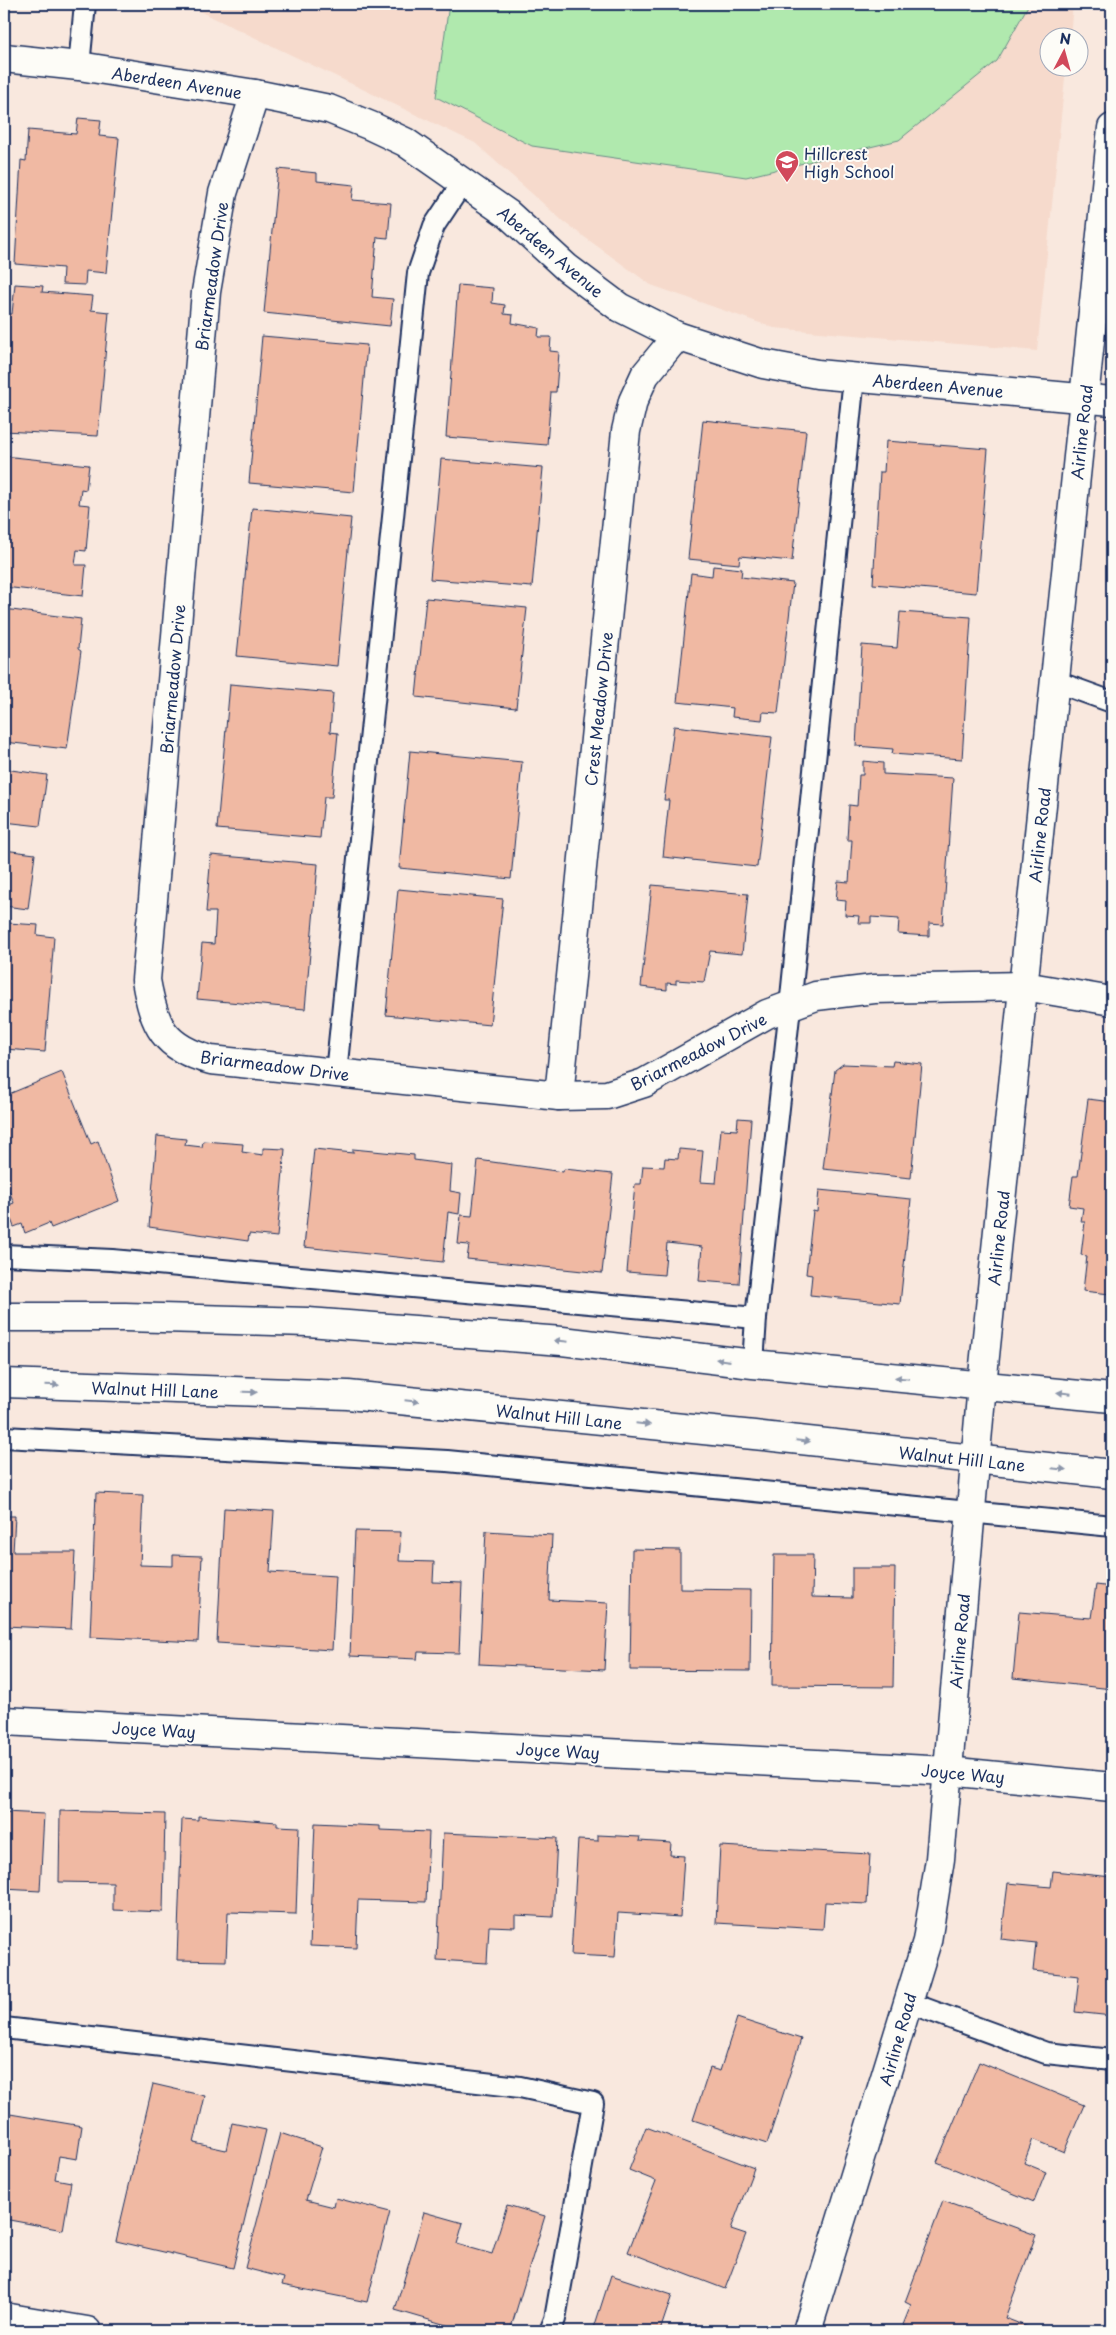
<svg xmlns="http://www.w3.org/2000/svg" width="1116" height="2335" font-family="'Playpen Sans',sans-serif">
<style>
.built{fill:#f6dacc}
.green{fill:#b0e9ae;stroke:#668c86}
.building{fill:#f0b9a3;stroke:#1b2f5e}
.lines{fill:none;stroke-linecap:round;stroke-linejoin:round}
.lane-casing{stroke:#1b2f5e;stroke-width:24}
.street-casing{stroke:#1b2f5e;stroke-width:31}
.secondary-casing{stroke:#1b2f5e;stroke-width:31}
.lane{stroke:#fdfcf7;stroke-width:20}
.street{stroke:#fdfcf7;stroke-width:28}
.secondary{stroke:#fdfcf7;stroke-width:28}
.oneway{fill:#8c96aa}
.labels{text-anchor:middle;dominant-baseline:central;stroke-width:4;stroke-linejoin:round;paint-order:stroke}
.street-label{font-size:16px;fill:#1b2f5e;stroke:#fdfcf7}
.poi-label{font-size:16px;fill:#1b2f5e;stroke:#fdfcf7;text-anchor:start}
</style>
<rect width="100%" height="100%" fill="#f9e8de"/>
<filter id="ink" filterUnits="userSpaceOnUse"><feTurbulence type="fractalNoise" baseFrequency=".02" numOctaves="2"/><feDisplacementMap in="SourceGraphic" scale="10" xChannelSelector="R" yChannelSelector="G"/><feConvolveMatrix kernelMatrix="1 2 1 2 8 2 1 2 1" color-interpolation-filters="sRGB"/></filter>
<g filter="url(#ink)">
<path class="built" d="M 152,4 L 1073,4 L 1070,37 L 1048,38 L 1048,68 L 1066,68 L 1037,351 L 774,328 L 651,285 L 565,223 L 475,143 L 193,8 Z"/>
<path class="green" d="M 449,4 L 1029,4 L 997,61 L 899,140 L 746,177 L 532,146 L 436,97 Z"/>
<g class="building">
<path d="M 78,118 L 101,120 L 99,136 L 119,138 L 106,273 L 86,271 L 85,285 L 62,284 L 63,268 L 15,264 L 21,160 L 26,161 L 28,130 L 76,134 Z"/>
<path d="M 278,169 L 317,173 L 317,181 L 354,185 L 352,200 L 391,203 L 388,238 L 377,237 L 372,297 L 393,299 L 390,326 L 264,313 Z"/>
<path d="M 15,284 L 43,286 L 42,292 L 93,296 L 91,310 L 109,312 L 98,436 L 4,431 L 6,401 L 4,401 L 4,333 L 6,314 L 12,314 Z"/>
<path d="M 458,285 L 493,288 L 492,303 L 505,305 L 504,314 L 513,315 L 512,323 L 539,328 L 538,337 L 551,337 L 550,351 L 559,352 L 556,392 L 551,392 L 547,445 L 446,437 Z"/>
<path d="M 262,336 L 367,345 L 354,492 L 249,483 Z"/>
<path d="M 703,420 L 806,431 L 792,561 L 740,556 L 739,564 L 688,559 Z"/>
<path d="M 886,441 L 988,449 L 976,593 L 873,584 L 880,472 L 884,472 Z"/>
<path d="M 4,456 L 89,465 L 86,490 L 81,489 L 79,504 L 90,505 L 86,551 L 77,550 L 75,565 L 86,565 L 83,596 L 4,587 Z"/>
<path d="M 441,459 L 543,468 L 532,587 L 430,579 Z"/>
<path d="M 252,508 L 351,518 L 337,666 L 237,656 Z"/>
<path d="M 713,566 L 742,569 L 741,577 L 793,583 L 778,713 L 763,712 L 762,720 L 732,717 L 733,708 L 677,702 L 691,573 L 712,576 Z"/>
<path d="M 426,598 L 527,608 L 516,708 L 416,697 Z"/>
<path d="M 4,609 L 81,619 L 78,649 L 81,651 L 67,749 L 4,742 Z"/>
<path d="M 900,612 L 971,617 L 962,759 L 892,754 L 893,749 L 856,746 L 862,645 L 897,648 Z"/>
<path d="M 230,684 L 333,693 L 330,732 L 338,733 L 332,797 L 324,797 L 320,838 L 217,829 Z"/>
<path d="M 674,726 L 772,737 L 757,867 L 663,857 L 669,800 L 664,800 Z"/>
<path d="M 410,751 L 522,762 L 511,879 L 399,868 Z"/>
<path d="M 863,761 L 883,763 L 883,774 L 953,778 L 943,924 L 929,923 L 929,936 L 898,934 L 899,919 L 871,917 L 871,923 L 858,923 L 859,916 L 845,915 L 846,901 L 836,900 L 838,881 L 849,882 L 852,840 L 847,840 L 849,805 L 857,806 L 859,775 L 863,775 Z"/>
<path d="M 4,769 L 47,775 L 40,826 L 4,822 L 4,826 Z"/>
<path d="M 4,850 L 35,854 L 28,909 L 4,906 Z"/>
<path d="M 211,855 L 318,864 L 305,1009 L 197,999 L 202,943 L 214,944 L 216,912 L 206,912 Z"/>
<path d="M 652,885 L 748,894 L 742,954 L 710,951 L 704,982 L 676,980 L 676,984 L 667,983 L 667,990 L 641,987 Z"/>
<path d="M 398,889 L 503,899 L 490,1025 L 386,1015 Z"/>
<path d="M 8,923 L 38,925 L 37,935 L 54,937 L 45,1052 L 4,1049 L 4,931 L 8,932 Z"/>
<path d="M 893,1061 L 922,1064 L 911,1178 L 823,1169 L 835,1070 L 843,1064 L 892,1066 Z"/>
<path d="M 62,1072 L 91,1144 L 98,1141 L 119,1201 L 51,1228 L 49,1223 L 25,1233 L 22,1224 L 14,1227 L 6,1206 L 14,1203 L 4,1178 L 4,1096 Z"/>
<path d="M 1088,1099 L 1112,1102 L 1112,1279 L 1110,1294 L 1083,1291 L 1087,1256 L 1081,1255 L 1085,1222 L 1081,1222 L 1083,1208 L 1069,1206 L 1073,1176 L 1078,1176 Z"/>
<path d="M 738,1118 L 751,1119 L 739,1284 L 699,1281 L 702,1247 L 667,1243 L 664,1275 L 627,1272 L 635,1184 L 641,1184 L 643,1166 L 664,1167 L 665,1158 L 678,1159 L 679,1149 L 703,1151 L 700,1182 L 716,1183 L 721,1129 L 737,1130 Z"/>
<path d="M 157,1136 L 186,1139 L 185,1145 L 202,1147 L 203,1141 L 243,1144 L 242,1152 L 263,1155 L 263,1148 L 285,1149 L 277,1237 L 249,1234 L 248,1241 L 149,1227 Z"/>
<path d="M 314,1149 L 353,1153 L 353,1149 L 414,1155 L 414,1160 L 452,1165 L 450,1191 L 461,1193 L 459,1214 L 448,1212 L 443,1262 L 304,1247 Z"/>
<path d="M 478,1160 L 563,1172 L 564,1169 L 613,1174 L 602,1273 L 467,1259 L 469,1245 L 458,1244 L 461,1215 L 472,1216 Z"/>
<path d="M 819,1190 L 911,1199 L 900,1304 L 810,1295 L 812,1275 L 806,1274 L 813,1211 L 817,1212 Z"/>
<path d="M 96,1493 L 143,1495 L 140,1565 L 173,1566 L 173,1555 L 202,1556 L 198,1642 L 90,1637 Z"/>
<path d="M 224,1508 L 274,1511 L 270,1572 L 336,1576 L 332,1650 L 217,1643 Z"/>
<path d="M 4,1516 L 15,1516 L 13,1552 L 75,1552 L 71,1629 L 4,1626 Z"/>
<path d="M 355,1531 L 401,1532 L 399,1561 L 434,1562 L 433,1582 L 462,1583 L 459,1653 L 418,1652 L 417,1659 L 350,1656 Z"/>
<path d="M 486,1531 L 552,1535 L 549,1600 L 608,1603 L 604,1670 L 479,1664 Z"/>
<path d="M 632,1549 L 680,1550 L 680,1589 L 751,1590 L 750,1671 L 630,1670 Z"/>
<path d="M 774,1555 L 813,1555 L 812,1597 L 852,1598 L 852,1568 L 895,1568 L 893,1687 L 772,1686 Z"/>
<path d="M 1096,1585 L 1112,1587 L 1112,1689 L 1013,1678 L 1019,1612 L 1091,1618 Z"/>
<path d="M 60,1811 L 165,1814 L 163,1912 L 113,1910 L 113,1883 L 59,1882 Z"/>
<path d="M 4,1812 L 44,1814 L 40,1891 L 4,1889 Z"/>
<path d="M 198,1816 L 277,1822 L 277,1826 L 299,1827 L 296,1914 L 228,1912 L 226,1961 L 177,1960 L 182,1819 L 198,1820 Z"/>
<path d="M 315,1823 L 380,1826 L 380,1830 L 429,1832 L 426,1902 L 358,1900 L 356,1948 L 310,1946 Z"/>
<path d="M 443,1833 L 557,1838 L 553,1917 L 515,1915 L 515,1927 L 489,1926 L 487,1963 L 437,1960 Z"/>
<path d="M 598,1835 L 640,1837 L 639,1841 L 671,1843 L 670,1855 L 684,1856 L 680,1917 L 618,1913 L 615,1957 L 571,1955 L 578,1840 L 598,1841 Z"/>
<path d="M 720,1846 L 870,1854 L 867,1904 L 825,1902 L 823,1929 L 716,1923 Z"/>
<path d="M 1053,1871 L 1112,1877 L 1112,2016 L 1075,2012 L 1079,1976 L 1033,1971 L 1036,1943 L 1001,1939 L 1008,1883 L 1051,1887 Z"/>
<path d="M 737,2018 L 801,2039 L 767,2144 L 693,2120 L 710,2068 L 720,2071 Z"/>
<path d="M 979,2062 L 1084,2105 L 1064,2152 L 1033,2139 L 1024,2163 L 1046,2172 L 1034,2202 L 937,2162 Z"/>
<path d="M 153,2084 L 205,2096 L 194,2143 L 226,2150 L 232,2123 L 266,2130 L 233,2268 L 116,2241 Z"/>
<path d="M 4,2113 L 82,2126 L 77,2159 L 59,2156 L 55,2179 L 71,2182 L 63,2230 L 4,2219 Z"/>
<path d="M 646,2127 L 754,2168 L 731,2229 L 746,2234 L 725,2289 L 628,2252 L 656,2181 L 629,2170 Z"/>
<path d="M 280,2133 L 322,2147 L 306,2200 L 334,2207 L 336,2198 L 390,2212 L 367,2302 L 282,2285 L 284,2278 L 245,2268 Z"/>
<path d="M 943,2201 L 1036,2235 L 1005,2318 L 1028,2327 L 1027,2331 L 920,2331 L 903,2325 L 911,2305 L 905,2302 Z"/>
<path d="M 507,2205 L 545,2216 L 510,2331 L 467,2331 L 395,2310 L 424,2212 L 463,2223 L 457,2244 L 492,2254 Z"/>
<path d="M 611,2275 L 672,2295 L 660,2331 L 593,2331 Z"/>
</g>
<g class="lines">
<g class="lane-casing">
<g id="lane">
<path d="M 79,66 L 85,4"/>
<path d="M 1054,681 L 1112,702"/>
<path d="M 336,1073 L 418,273 L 434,226 L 463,182"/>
<path d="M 4,1255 L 112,1260 L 756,1318"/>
<path d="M 753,1364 L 756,1318 L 790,1007 L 854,377"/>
<path d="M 4,1437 L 447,1461 L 1112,1526"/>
<path d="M 907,2002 L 1046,2053 L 1112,2060"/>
<path d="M 4,2028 L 520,2087 L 593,2103 L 555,2319 L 550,2331"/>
</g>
</g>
<g class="street-casing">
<g id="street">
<path d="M 4,58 L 79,66 L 255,94 L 329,109 L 371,126 L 405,142 L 508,214 L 567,268 L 619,307 L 677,336 L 763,364 L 817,374 L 1112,401"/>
<path d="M 255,94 L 223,193 L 206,292 L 146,980 C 154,1026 164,1048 211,1060 L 559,1096 L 607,1095 L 644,1083 L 767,1014 L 816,996 L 874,989 L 1024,986 L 1112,1001"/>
<path d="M 559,1096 L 626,431 L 633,401 L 645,375 L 677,336"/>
<path d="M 4,1721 L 947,1771 L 1112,1787"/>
<path d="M 4,2317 L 87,2331"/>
<path d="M 807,2331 L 927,1941 L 940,1859 L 982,1385 L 1112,128"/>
</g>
</g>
<g class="secondary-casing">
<g id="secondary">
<path d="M 4,1317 L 125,1317 L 308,1322 L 562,1341 L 753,1364 L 1112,1398"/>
<path d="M 4,1383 L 348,1395 L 754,1435 L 1112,1474"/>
</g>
</g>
<use href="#lane" class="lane"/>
<use href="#street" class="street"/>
<use href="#secondary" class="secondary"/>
</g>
<defs><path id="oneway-solid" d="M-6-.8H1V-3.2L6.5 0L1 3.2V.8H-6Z" transform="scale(1.25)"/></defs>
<g class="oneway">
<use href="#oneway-solid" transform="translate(561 1341) rotate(-174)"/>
<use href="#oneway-solid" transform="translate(723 1360) rotate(-173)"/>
<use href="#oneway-solid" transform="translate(902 1378) rotate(-175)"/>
<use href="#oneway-solid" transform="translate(52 1385) rotate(2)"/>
<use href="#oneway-solid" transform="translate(250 1392) rotate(2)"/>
<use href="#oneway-solid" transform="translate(1064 1393) rotate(-174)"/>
<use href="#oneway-solid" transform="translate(412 1401) rotate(6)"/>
<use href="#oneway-solid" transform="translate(643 1424) rotate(6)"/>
<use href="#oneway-solid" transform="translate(803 1441) rotate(6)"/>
<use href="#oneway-solid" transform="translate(1059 1469) rotate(6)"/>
</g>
</g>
<defs>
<g id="school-pin" transform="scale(1.25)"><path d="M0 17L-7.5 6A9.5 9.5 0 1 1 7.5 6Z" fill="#d1495b" stroke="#fdfcf7"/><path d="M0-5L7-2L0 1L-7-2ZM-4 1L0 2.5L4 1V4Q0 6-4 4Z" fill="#fff"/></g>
</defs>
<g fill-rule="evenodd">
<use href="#school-pin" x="787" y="162"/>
</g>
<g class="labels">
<g class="street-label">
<text transform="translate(177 82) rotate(9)">Aberdeen Avenue</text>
<text transform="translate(551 251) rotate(40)">Aberdeen Avenue</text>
<text transform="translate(211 276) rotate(-82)">Briarmeadow Drive</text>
<text transform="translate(938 385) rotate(5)">Aberdeen Avenue</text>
<text transform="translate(1081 432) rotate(-84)">Airline Road</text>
<text transform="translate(172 679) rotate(-85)">Briarmeadow Drive</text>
<text transform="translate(598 709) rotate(-84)">Crest Meadow Drive</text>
<text transform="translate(1039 835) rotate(-84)">Airline Road</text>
<text transform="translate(698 1051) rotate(-27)">Briarmeadow Drive</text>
<text transform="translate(275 1065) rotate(7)">Briarmeadow Drive</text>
<text transform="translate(998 1238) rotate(-84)">Airline Road</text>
<text transform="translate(155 1389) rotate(2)">Walnut Hill Lane</text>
<text transform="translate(559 1416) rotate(6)">Walnut Hill Lane</text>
<text transform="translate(962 1458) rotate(6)">Walnut Hill Lane</text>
<text transform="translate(959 1641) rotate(-85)">Airline Road</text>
<text transform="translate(154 1729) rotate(3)">Joyce Way</text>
<text transform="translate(558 1750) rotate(3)">Joyce Way</text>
<text transform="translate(963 1773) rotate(5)">Joyce Way</text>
<text transform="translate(897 2039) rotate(-74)">Airline Road</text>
</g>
<g class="poi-label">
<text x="804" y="153">Hillcrest<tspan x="804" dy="18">High School</tspan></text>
</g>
</g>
<rect width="1116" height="2335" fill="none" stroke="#fdfcf7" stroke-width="20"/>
<rect x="10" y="10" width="1096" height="2315" fill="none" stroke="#1b2f5e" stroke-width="2" filter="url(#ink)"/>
<g transform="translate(1064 52) rotate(6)"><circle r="24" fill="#fdfcf7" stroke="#a3aaba"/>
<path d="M0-4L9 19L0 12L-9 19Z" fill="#d1495b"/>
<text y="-8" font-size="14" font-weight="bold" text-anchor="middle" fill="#1b2f5e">N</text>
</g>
</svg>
